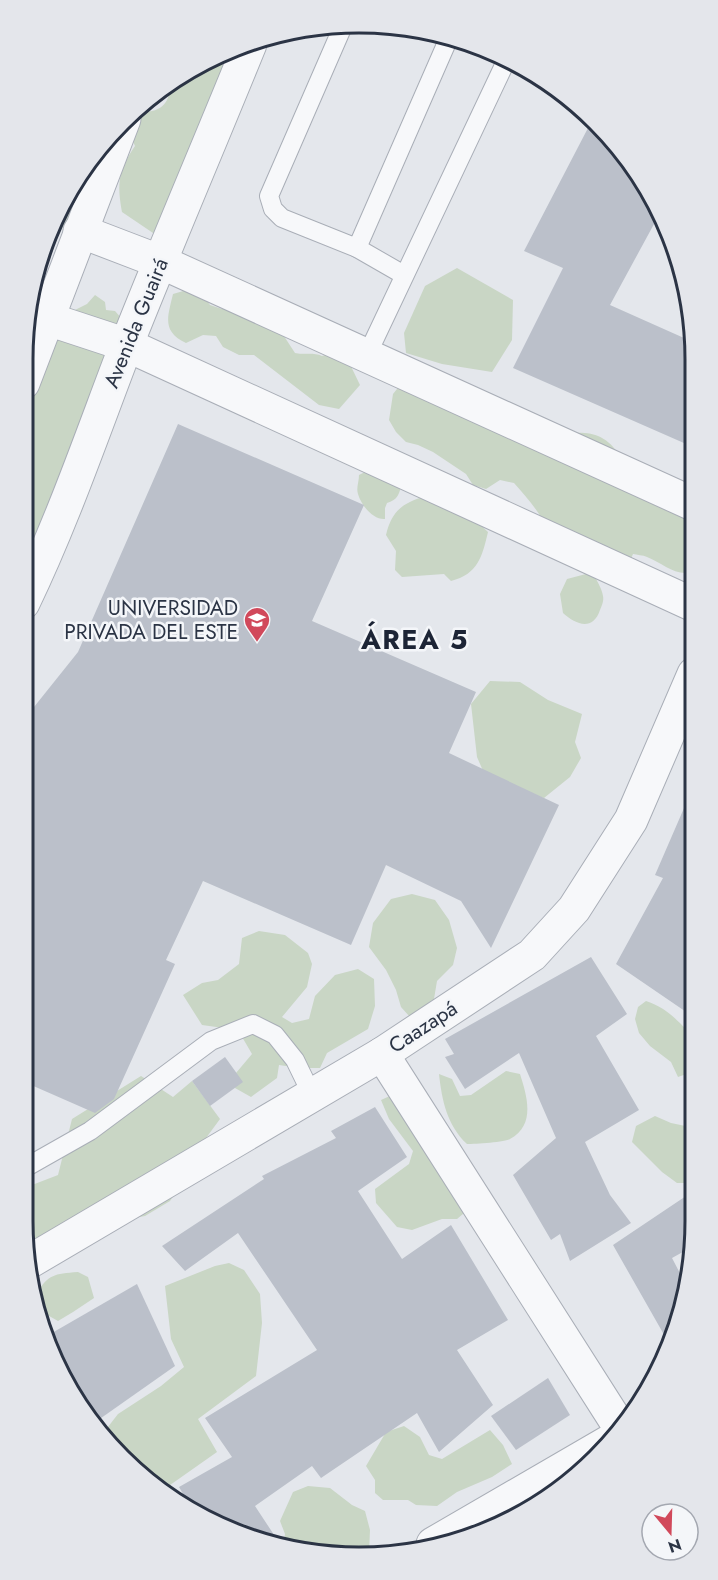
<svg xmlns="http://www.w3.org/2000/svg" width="718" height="1580" font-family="Jost,sans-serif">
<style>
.green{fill:#c9d6c5}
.building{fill:#bbc0ca}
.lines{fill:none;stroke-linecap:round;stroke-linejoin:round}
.lane-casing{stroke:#a9aeb7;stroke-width:20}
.street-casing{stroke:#a9aeb7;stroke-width:35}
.lane{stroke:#f7f8fa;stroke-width:18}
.street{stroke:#f7f8fa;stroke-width:33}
.labels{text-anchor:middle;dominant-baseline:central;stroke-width:5;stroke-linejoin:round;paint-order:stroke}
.street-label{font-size:21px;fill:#2b3445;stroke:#f4f6f9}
.poi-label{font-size:21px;fill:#2b3445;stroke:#f4f6f9;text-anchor:end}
.district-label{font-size:27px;font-weight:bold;letter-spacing:1.5px;fill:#1d2536;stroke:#f4f6f9}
.rim{fill:none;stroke:#2b3445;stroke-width:3}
</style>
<rect width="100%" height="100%" fill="#e4e7ec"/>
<g class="green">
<path d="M 255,43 L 249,72 L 251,84 L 241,94 L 156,235 L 122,212 C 117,183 118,171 135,146 L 132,139 L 130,127 L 140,111 C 155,114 170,106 169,89 L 230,48 Z"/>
<path d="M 76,189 L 75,205 L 59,234 L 48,244 L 42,261 L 48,231 Z"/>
<path d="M 457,268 L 513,300 L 512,340 L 492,372 L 442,364 L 406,353 L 404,333 L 425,286 Z"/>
<path d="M 197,287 L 210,305 L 222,309 L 239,309 L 280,330 L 295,353 C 304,355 314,352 322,356 L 334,352 L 345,354 L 360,385 L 339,409 L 319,405 L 254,355 L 239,355 L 223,347 L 216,336 L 203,335 L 186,343 C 161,331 168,316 173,294 Z"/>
<path d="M 95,295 L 105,302 L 106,310 L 115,311 L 122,319 L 23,589 L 23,412 L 31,380 L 67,314 L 87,304 Z"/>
<path d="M 401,384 L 559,434 C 587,431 604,431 620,456 L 693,493 L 693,572 C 675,577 663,563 647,557 C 643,555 637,555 633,554 L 630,561 L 548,531 C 541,513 527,498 514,483 L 500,480 L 486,489 L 473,485 L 466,474 L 433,452 L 418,445 L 406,442 L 396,432 L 389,420 L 393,394 Z"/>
<path d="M 367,471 L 401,486 C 399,495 397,500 387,503 L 385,508 L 385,519 C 373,520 361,505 358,494 C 356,488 359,482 359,475 Z"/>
<path d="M 426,496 L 477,522 L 488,532 C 482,557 478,574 451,581 L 444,574 L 402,577 L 395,570 L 396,551 L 386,535 C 392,510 403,503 426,496 Z"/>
<path d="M 586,574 L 595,577 C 598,583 602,589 603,596 C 604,601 602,605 600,610 C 593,631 576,625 563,613 L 560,594 L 567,579 Z"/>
<path d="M 490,681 L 520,682 L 548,700 L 582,714 L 575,742 L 581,758 L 570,777 L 544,798 L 487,780 L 477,757 L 471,704 Z"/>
<path d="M 412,894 L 435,900 L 449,920 L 457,948 L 453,965 L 437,981 L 434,999 L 410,1017 L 401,1007 L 396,990 L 386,970 L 369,947 L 373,923 L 391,899 Z"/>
<path d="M 259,931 L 285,935 L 308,953 L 312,964 L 307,987 L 282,1017 L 292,1023 L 309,1019 L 315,996 L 335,975 L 358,969 L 374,979 L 375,1006 L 368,1029 L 327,1053 L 320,1068 L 299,1068 L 279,1065 L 277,1078 L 251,1097 L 235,1088 L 236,1073 L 252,1054 L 238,1030 L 202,1025 L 183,995 L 202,983 L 218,980 L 239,964 L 242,938 Z"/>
<path d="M 646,1001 C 671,1010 676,1021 695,1037 L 695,1071 L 678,1077 L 671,1062 L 650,1046 L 639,1033 L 635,1019 L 638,1007 Z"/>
<path d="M 506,1071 L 520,1074 C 527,1096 536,1125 510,1139 C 506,1142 475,1144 467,1144 C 447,1125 442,1101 439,1074 L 452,1079 L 460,1096 L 471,1095 Z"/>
<path d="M 141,1076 L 173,1097 L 192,1081 L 220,1119 L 206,1138 L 193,1166 L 170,1201 L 145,1216 L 118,1221 L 29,1258 L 23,1221 L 23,1195 L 32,1185 L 58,1175 L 72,1119 Z"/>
<path d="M 392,1095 L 470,1208 L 457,1219 L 442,1219 L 412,1230 L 397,1227 L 376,1203 L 375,1189 L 409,1164 L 413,1151 L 389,1119 L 381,1100 Z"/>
<path d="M 655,1116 L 671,1123 L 695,1128 L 695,1183 L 677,1183 L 662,1172 L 632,1142 L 636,1126 Z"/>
<path d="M 229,1263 L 244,1270 L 260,1294 L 262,1323 L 256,1376 L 198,1419 L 217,1452 L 163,1490 L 106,1443 L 104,1432 L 118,1414 L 161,1386 L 184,1367 L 171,1339 L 165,1286 L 215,1266 Z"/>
<path d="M 78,1272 L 88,1277 L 94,1298 L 73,1312 L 58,1321 L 42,1312 L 36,1295 C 48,1274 54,1274 78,1272 Z"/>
<path d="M 404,1426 L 420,1437 L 429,1455 L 442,1459 L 490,1430 L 503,1445 L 512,1464 L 492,1477 L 457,1492 L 437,1506 L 416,1505 L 408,1500 L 383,1500 L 375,1493 L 375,1480 L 366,1466 L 386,1432 Z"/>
<path d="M 308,1486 L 330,1488 L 352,1505 L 365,1511 L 370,1530 L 369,1553 L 294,1551 L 283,1547 L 285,1534 L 280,1521 L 293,1492 Z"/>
</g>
<g class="building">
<path d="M 588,128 L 612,140 L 626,154 L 660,213 L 610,305 L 693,342 L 693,447 L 513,368 L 563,268 L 524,251 Z"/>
<path d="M 178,424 L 364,505 L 312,621 L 476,692 L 449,753 L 559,805 L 491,948 L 461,901 L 386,865 L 351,945 L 203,881 L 166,960 L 175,964 L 114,1099 L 95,1113 L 22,1081 L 22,722 L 78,652 Z"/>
<path d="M 694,785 L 695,929 L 695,1018 L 616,964 L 663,878 L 655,875 Z"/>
<path d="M 591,957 L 627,1014 L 596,1036 L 639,1110 L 585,1142 L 610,1195 L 631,1223 L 570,1261 L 560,1234 L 551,1240 L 513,1175 L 556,1138 L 519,1053 L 465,1089 L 445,1057 L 454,1054 L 445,1039 Z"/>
<path d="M 225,1057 L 243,1082 L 210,1106 L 192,1081 Z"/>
<path d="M 375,1107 L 407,1157 L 358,1191 L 402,1259 L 451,1225 L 508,1320 L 457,1350 L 493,1405 L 439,1452 L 417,1413 L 321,1478 L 312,1466 L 255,1506 L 282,1547 L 195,1514 L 179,1487 L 232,1457 L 205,1418 L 317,1350 L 238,1233 L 185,1271 L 162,1246 L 264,1179 L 262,1176 L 336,1138 L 331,1131 Z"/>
<path d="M 695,1190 L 695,1221 L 690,1248 L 672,1258 L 684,1281 L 671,1347 L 613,1245 Z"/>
<path d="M 137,1284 L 175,1366 L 94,1423 L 45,1337 Z"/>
<path d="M 548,1378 L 570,1415 L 516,1450 L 491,1416 Z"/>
</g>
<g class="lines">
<g class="lane-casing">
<g id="lane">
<path d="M 343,26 L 269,196 L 273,209 L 282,218 L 357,248 L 448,40"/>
<path d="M 357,248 L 404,275"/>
<path d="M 367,355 L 507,59"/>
<path d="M 23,1169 L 90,1131 L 211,1041 L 253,1024 L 275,1035 L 295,1060 L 312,1095"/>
</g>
</g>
<g class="street-casing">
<g id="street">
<path d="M 80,231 L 161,262 L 693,504"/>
<path d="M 48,319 L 127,345 L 694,605"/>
<path d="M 23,383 L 124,119"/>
<path d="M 23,603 C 63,520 93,432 126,346 C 166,245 209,145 250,44"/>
<path d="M 382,1054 L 621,1429"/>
<path d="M 29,1262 L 382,1054 L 532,955 L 574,909 L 631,820 L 694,674"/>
<path d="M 433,1544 L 614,1439"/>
</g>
</g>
<use href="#lane" class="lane"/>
<use href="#street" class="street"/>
</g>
<defs>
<g id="university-pin" transform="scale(1.35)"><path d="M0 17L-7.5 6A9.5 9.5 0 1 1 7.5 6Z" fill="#d1495b" stroke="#f4f6f9"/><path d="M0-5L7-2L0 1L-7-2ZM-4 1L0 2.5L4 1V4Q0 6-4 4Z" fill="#fff"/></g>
</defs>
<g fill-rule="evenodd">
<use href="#university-pin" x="257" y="620"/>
</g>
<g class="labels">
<g class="street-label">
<text transform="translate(136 323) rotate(-68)">Avenida Guairá</text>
<text transform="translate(423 1027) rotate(-33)">Caazapá</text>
</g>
<g class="poi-label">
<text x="238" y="608">UNIVERSIDAD<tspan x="238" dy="24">PRIVADA DEL ESTE</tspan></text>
</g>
<g class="district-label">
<text x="415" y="639">ÁREA 5</text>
</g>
</g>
<path d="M0 0H718V1580H0ZM359 33H359A326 326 0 0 1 685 359V1221A326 326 0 0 1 359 1547H359A326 326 0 0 1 33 1221V359A326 326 0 0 1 359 33Z" fill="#e4e6eb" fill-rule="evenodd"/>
<path class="rim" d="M359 33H359A326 326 0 0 1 685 359V1221A326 326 0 0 1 359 1547H359A326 326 0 0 1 33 1221V359A326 326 0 0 1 359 33Z"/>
<g transform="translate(670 1532) rotate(161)"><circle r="28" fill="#f4f6f9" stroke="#a4a8b1" stroke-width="1.5"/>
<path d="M0-4.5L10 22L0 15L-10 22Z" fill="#d1495b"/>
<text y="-9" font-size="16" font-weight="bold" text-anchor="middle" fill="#2b3445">N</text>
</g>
</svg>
